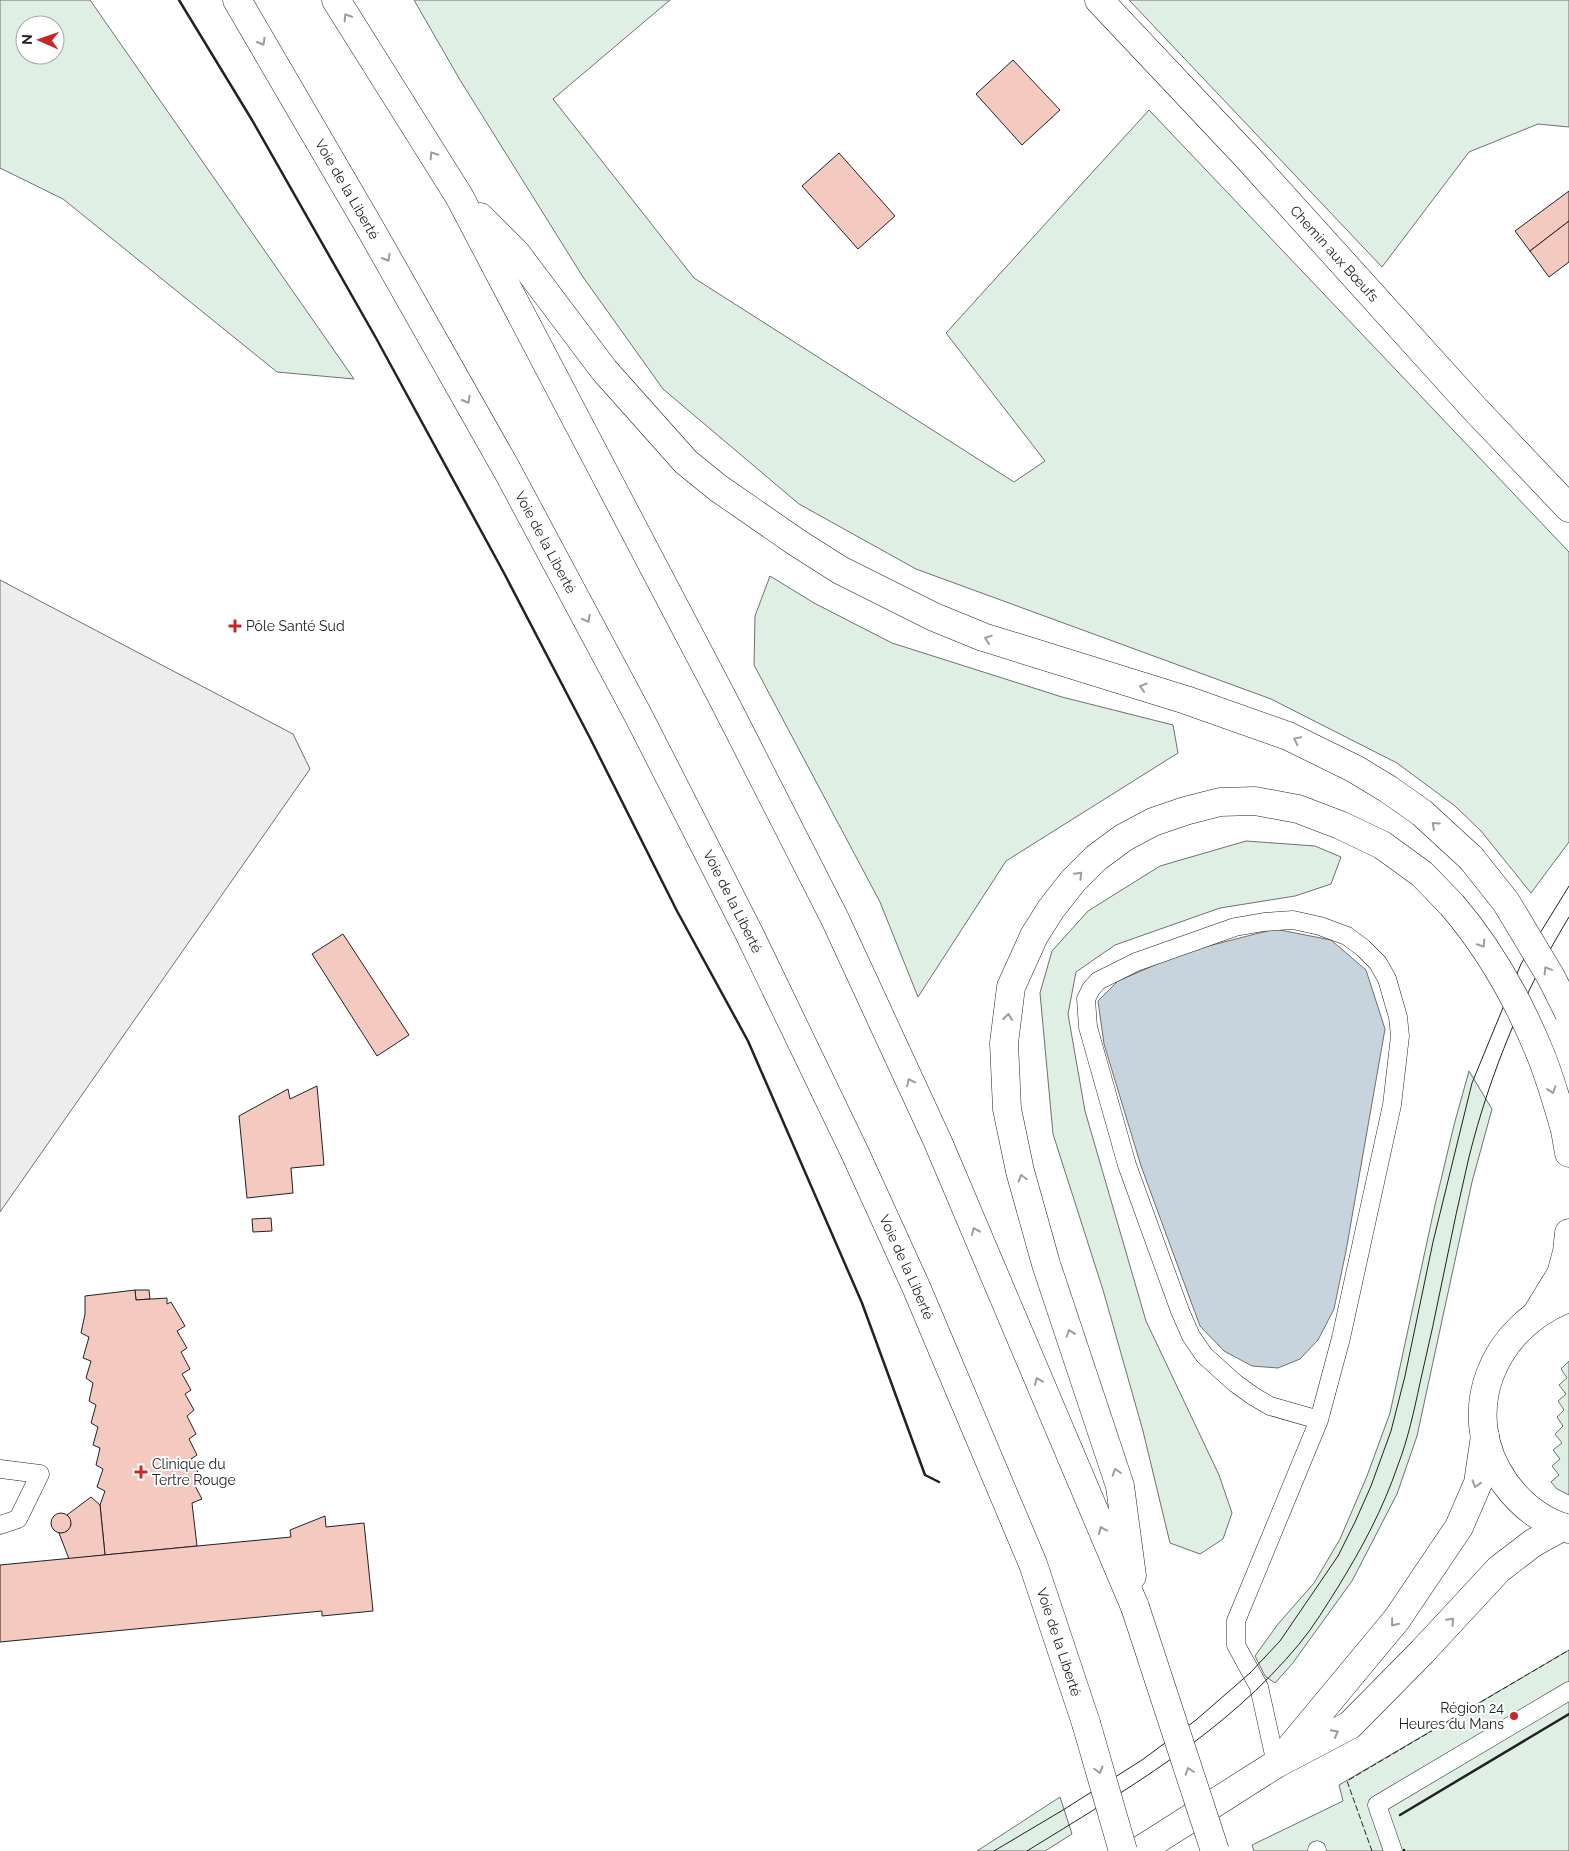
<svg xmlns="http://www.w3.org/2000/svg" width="1569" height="1851" font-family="Raleway,sans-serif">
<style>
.green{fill:#e0efe3;stroke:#6f6f6f;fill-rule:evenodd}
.parking{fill:#ededed;stroke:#6f6f6f}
.water{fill:#c7d3dd;stroke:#6f6f6f}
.building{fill:#f3c9c0;stroke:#222}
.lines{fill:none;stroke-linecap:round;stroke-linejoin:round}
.lane-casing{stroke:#222;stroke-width:19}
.street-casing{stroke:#222;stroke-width:29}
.primary-casing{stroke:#222;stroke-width:29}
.highway-casing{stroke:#222;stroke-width:29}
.lane{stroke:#fff;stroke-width:18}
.street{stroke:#fff;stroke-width:28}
.primary{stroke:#fff;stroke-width:28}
.highway{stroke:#fff;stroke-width:28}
.tram{stroke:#222;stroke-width:1}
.highway-bridge-casing{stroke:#222;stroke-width:29;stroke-linecap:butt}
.highway-bridge{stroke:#fff;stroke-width:28}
.fence{stroke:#222;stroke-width:1;stroke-dasharray:6 2.5;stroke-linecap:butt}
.wall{stroke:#222;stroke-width:2.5}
.oneway{stroke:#9c9c9c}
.poi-dot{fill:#c62828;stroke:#fff;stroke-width:2}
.labels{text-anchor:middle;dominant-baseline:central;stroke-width:4;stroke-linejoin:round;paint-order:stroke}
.street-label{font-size:14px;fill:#222;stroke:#fff}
.poi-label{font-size:14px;fill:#222;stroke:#fff;text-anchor:start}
</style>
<rect width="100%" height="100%" fill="#fff"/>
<g class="green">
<path d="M 0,0 L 90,0 L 354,379 L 277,372 L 63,199 L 0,168 ZM 25,25 L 55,25 L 55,55 L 25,55 Z"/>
<path d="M 414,0 L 670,0 L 553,99 L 694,278 L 1014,482 L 1045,461 L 946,333 L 1149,110 L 1569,552 L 1569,842 L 1531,893 L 1481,831 L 1455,806 L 1397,763 L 1271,699 L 916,569 L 799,504 L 663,389 L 583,277 L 460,80 Z"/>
<path d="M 1129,0 L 1569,0 L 1569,127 L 1538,124 L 1469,152 L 1382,267 Z"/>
<path d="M 770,576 L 814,603 L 892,643 L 1062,697 L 1173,725 L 1178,753 L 1006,861 L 918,997 L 880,902 L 754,665 L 755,616 Z"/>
<path d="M 1246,841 L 1315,846 L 1341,857 L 1331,884 L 1295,896 L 1220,908 L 1115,945 L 1076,972 L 1068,1014 L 1085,1111 L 1146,1321 L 1219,1475 L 1232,1513 L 1223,1539 L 1200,1554 L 1170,1543 L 1143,1431 L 1103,1290 L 1053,1134 L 1040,993 L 1052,951 L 1088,911 L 1160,866 Z"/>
<path d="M 1469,1071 L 1492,1109 L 1472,1182 L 1417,1436 L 1397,1494 L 1352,1581 L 1292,1664 L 1275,1683 L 1265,1676 L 1255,1656 L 1278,1624 L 1314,1583 L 1340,1539 L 1367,1476 L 1390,1413 L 1435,1205 L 1454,1125 Z"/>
<path d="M 1569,1361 L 1569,1495 L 1557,1489 L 1551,1482 L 1559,1475 L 1552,1466 L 1560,1459 L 1553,1450 L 1562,1443 L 1555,1434 L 1563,1426 L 1557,1417 L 1564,1410 L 1558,1401 L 1566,1394 L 1559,1385 L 1567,1378 L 1561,1369 Z"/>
<path d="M 1569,1650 L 1569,1851 L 1254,1851 L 1252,1845 L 1343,1801 L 1339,1785 Z"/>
<path d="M 1060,1797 L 1072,1834 L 1045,1851 L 977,1851 Z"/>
</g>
<path class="parking" d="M 0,580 L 293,734 L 310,769 L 0,1212 Z"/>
<path class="water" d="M 1275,929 L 1331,940 L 1366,970 L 1385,1029 L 1346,1251 L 1334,1309 L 1318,1340 L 1300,1359 L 1278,1368 L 1252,1366 L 1224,1351 L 1200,1326 L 1141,1166 L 1104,1044 L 1098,1001 L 1118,981 L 1185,952 Z"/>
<g class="building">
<path d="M 1013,60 L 1060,110 L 1022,145 L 976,94 Z"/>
<path d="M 839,153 L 895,216 L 858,249 L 802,186 Z"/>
<path d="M 1569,191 L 1569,221 L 1530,251 L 1515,231 Z"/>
<path d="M 1569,221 L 1569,262 L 1549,277 L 1530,251 Z"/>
<path d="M 343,934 L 409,1035 L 377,1056 L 312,954 Z"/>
<path d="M 317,1086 L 324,1165 L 291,1168 L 293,1193 L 247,1198 L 239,1116 L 288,1089 L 290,1099 Z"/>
<path d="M 271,1218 L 272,1231 L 253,1232 L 252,1219 Z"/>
<path d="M 135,1290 L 149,1290 L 150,1299 L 136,1300 Z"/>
<path d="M 135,1290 L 136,1300 L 167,1298 L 167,1304 L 171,1302 L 185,1326 L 177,1331 L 187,1348 L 181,1352 L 190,1369 L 182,1374 L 191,1390 L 185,1394 L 194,1410 L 187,1416 L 196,1434 L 189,1439 L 197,1455 L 191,1459 L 200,1476 L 193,1482 L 202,1499 L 192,1503 L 197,1546 L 105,1555 L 100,1505 L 105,1491 L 97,1487 L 103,1469 L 96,1465 L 100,1448 L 93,1445 L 98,1427 L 91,1423 L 96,1405 L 89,1401 L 93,1383 L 86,1378 L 91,1361 L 83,1358 L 89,1337 L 81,1333 L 85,1314 L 85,1296 Z"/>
<path d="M 91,1497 L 100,1505 L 105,1555 L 69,1559 L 59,1533 L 67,1531 L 71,1525 L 67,1515 Z"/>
<circle cx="61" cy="1523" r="10"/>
<path d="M 325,1516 L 326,1527 L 364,1523 L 373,1611 L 322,1616 L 322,1611 L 0,1642 L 0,1565 L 291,1537 L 290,1530 Z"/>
</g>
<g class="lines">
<g class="lane-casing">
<g id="lane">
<path d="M 0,1469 L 40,1474 L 18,1519 L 0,1525"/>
<path d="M 1276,1764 L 1259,1687 L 1236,1645 L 1236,1621 L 1319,1420 L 1341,1338 L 1392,1105 L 1400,1036 L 1398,1017 L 1387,979 L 1378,963 L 1363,948 L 1347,936 L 1320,926 L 1293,920 L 1264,922 L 1235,927 L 1136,962 L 1098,981 L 1091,989 L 1086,999 L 1088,1027 L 1127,1165 L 1180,1311 L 1191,1336 L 1204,1355 L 1235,1383 L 1253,1396 L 1270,1406 L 1319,1420"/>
<path d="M 1317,1850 L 1317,1851"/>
<path d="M 1393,1851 L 1377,1805 L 1569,1691"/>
</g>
</g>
<g class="street-casing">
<g id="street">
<path id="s1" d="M 1099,0 L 1248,158 L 1474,408 L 1569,508"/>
</g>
</g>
<g class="primary-casing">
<g id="primary">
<path d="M 1569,1298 C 1492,1326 1456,1414 1505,1483 C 1521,1505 1543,1522 1569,1529"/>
<path d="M 1285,1754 L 1397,1619 L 1459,1527 L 1478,1483 L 1485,1436"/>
<path d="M 1139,1851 L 1276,1764 L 1350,1725 L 1422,1652 L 1499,1569 L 1533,1543 L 1562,1527"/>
</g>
</g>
<g class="highway-casing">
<g id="highway">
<path id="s2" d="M 237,0 L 370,228 L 507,470 L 638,715 L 749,933 L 855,1153 L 917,1289 L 1033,1564 L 1086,1723"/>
<path d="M 336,0 L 459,196 L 724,701 L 835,919 L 938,1142 L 1135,1607"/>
<path d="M 480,217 L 516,253 L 604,370 L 686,462 L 718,488 L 796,542 L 840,570 L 934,617 L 983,637 L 1186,700 L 1288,736 L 1355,769 L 1388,789 L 1422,813 L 1471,858"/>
<path d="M 1565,1130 L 1569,1153"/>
<path d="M 1537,1313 L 1561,1274 L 1567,1252 L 1569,1233"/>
<path d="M 1132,1576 L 1120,1486 L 1046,1264 L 1020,1171 L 1007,1109 L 1004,1043 L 1011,987 L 1034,936 L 1051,909 L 1073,881 L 1096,858 L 1123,838 L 1153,822 L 1185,811 L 1220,802 L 1255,801 L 1298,809 L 1340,825 L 1382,845 L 1422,874 L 1452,905"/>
</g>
</g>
<use href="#lane" class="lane"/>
<use href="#street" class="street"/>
<use href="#primary" class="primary"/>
<use href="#highway" class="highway"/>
<g class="tram">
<path d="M 994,1851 L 1063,1810 L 1142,1760 L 1196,1720 L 1250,1673 L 1280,1641 L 1338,1556 L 1355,1522 L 1371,1486 L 1391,1431 L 1405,1376 L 1433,1242 L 1472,1083 L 1521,964 L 1569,886"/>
<path d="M 1027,1851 C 1124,1791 1226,1733 1300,1643 C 1314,1626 1326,1606 1338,1587 C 1362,1548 1383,1509 1398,1465 C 1408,1439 1414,1411 1420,1383 C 1438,1308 1451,1232 1469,1157 C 1490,1073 1524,991 1569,917"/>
</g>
<g class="highway-bridge-casing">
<g id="highway-bridge">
<path d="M 1471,858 L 1506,902 L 1551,977 L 1569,1013"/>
<path d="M 1452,905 C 1488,947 1516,996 1537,1046 C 1549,1073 1557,1102 1565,1130"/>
<path d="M 1135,1607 L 1215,1851"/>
<path d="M 1086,1723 L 1123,1851"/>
</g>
</g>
<use href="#highway-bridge" class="highway-bridge"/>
<path class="fence" d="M 1372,1851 L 1347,1781 L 1569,1650"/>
<g class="wall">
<path d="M 179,0 L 252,120 L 376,338 L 504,573 L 590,738 L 677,911 L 748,1041 L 862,1303 L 925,1475 L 939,1482"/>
<path d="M 1400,1815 L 1569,1714"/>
<path d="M 1404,1850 L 1404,1851"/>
</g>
</g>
<defs><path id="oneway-chevron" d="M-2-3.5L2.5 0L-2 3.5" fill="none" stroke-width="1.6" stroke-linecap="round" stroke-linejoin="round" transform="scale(1.25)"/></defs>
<g class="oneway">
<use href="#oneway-chevron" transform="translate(347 17) rotate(-122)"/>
<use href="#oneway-chevron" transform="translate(262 42) rotate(60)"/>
<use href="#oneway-chevron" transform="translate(433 155) rotate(-122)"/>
<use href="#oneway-chevron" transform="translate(387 258) rotate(60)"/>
<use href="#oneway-chevron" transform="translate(467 400) rotate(60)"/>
<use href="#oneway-chevron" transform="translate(587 619) rotate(62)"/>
<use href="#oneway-chevron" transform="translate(988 639) rotate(-162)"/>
<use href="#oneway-chevron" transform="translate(1143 687) rotate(-163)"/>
<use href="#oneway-chevron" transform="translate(1297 740) rotate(-154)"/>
<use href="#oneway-chevron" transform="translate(1435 825) rotate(-138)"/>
<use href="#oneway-chevron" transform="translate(1079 875) rotate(-46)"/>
<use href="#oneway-chevron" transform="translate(1482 944) rotate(57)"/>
<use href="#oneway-chevron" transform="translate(1547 970) rotate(-121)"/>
<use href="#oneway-chevron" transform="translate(1008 1017) rotate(-83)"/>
<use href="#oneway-chevron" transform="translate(910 1082) rotate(-115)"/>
<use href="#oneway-chevron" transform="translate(1552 1090) rotate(71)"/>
<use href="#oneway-chevron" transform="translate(1022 1178) rotate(-106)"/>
<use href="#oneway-chevron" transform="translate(975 1231) rotate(-113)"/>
<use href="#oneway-chevron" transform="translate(1070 1333) rotate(-109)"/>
<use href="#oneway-chevron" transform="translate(1038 1381) rotate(-113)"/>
<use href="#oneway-chevron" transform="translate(1116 1472) rotate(-108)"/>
<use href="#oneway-chevron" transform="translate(1476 1484) rotate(107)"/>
<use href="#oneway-chevron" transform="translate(1102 1530) rotate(-113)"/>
<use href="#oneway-chevron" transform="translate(1451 1621) rotate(-47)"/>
<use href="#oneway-chevron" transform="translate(1394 1623) rotate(129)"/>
<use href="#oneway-chevron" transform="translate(1335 1733) rotate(-28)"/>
<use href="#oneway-chevron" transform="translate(1099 1770) rotate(74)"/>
<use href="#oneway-chevron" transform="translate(1189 1771) rotate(-108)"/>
</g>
<g class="poi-dot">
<path d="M232.5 618.5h5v5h5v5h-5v5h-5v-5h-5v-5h5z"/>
<path d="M138.5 1464.5h5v5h5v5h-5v5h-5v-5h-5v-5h5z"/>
<circle cx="1514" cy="1716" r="5"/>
</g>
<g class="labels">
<g class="street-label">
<text stroke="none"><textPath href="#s2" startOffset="219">Voie de la Liberté</textPath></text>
<text stroke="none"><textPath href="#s1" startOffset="346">Chemin aux Bœufs</textPath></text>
<text stroke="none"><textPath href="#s2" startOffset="624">Voie de la Liberté</textPath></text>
<text stroke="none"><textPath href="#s2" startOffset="1029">Voie de la Liberté</textPath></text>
<text stroke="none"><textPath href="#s2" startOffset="1434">Voie de la Liberté</textPath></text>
<text stroke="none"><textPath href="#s2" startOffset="1839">Voie de la Liberté</textPath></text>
</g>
<g class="poi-label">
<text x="246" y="626">Pôle Santé Sud</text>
<text x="152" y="1464">Clinique du<tspan x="152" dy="16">Tertre Rouge</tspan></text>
<text x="1504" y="1708" text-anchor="end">Région 24<tspan x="1504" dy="16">Heures du Mans</tspan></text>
</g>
</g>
<g transform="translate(40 40) rotate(272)"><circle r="24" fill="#ffffff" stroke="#a7a7a7"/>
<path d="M0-4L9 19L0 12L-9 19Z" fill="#c62828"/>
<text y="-8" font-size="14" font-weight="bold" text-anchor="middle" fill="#222222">N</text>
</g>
</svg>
